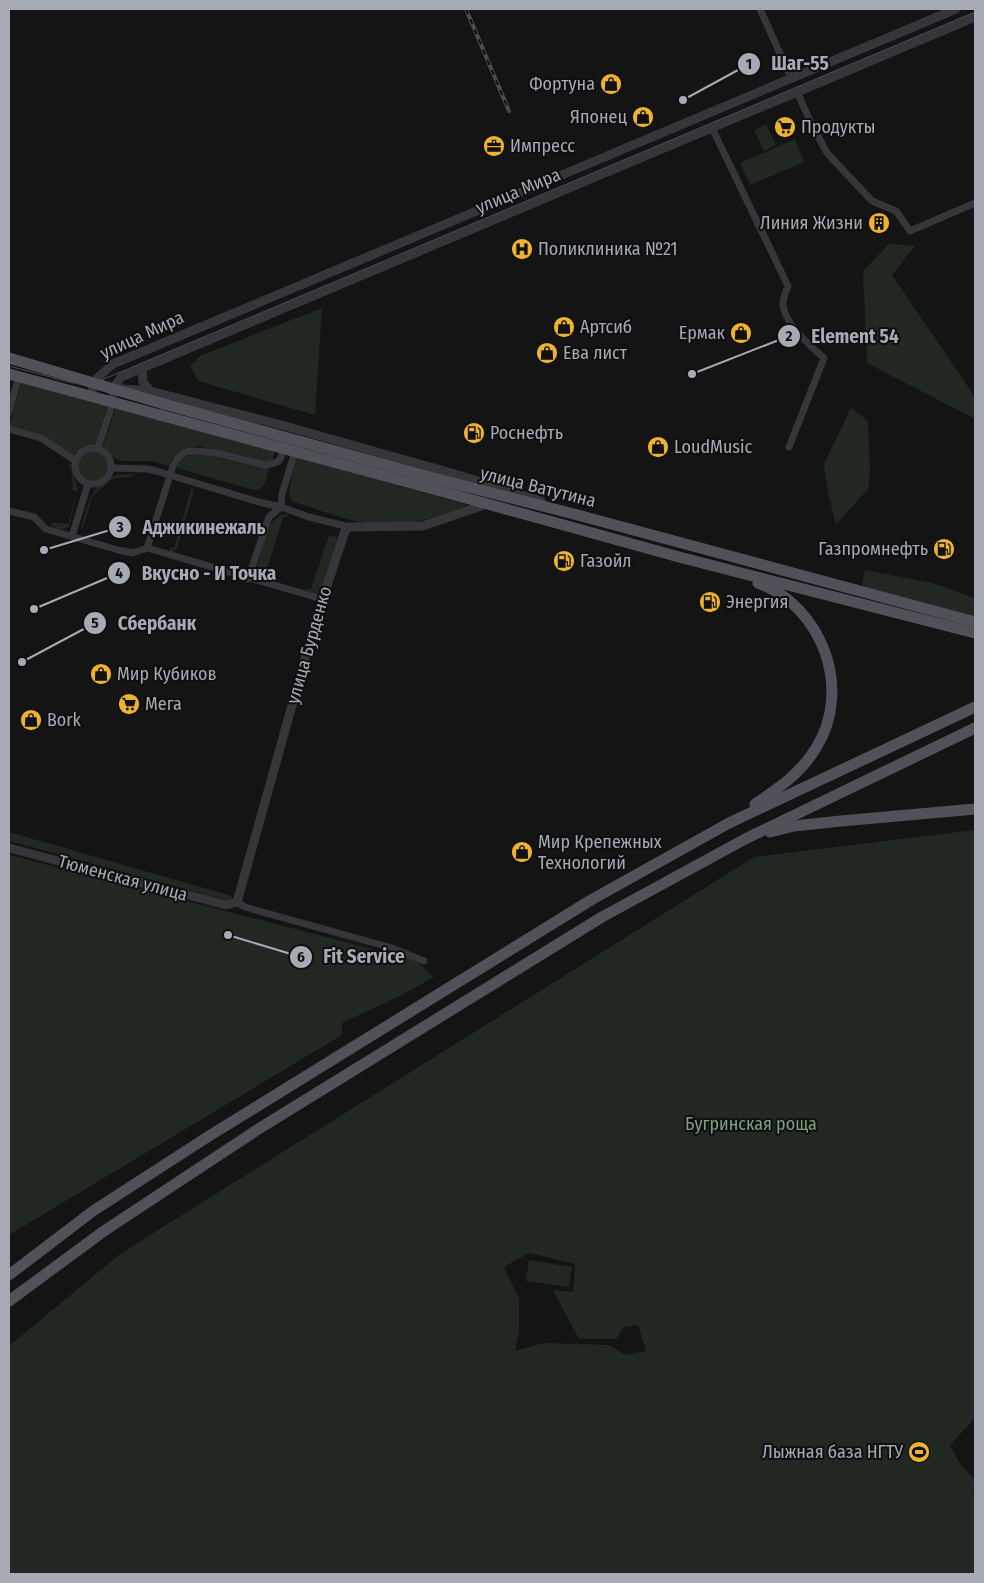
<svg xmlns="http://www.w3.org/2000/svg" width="984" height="1583" font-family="'Fira Sans Condensed',sans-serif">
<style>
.green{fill:#202821;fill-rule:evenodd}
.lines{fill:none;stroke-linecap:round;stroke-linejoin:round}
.minor{stroke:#35353a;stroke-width:7}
.tertiary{stroke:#35353a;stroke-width:9}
.primary{stroke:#515259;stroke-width:11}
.tram{stroke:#4c4d53;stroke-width:1}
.rail-casing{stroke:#4c4d53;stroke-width:4}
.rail{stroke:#0f0f10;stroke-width:2;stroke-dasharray:5.5;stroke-linecap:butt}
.primary-bridge{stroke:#515259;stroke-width:11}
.labels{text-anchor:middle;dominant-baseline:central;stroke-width:4;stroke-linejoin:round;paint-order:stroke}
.poi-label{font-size:18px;fill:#a5aab5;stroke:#0f0f10;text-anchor:start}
.street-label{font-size:18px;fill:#a5aab5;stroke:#0f0f10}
.park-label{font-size:18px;fill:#7da07f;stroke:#0f0f10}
.leader{fill:none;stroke:#a5aab5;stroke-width:2}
.callout-dot{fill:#a5aab5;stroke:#0f0f10;stroke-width:2}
.mark-label{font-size:15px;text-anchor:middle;font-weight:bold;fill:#111}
.callout-label{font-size:19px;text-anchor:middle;font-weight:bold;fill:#a5aab5;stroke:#0f0f10;stroke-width:4;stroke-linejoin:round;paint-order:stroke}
</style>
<rect width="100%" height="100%" fill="#141415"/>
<g class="green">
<path d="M 766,124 L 776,145 L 764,151 L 754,130 Z"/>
<path d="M 795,139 L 804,162 L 750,185 L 740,163 Z"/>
<path d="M 889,244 L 915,246 L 892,275 L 975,397 L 975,419 L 867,363 L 863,271 Z"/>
<path d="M 322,308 L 315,415 L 198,381 L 190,366 L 200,356 Z"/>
<path d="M 22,381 L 108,404 L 97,445 L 82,449 L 71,455 L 9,427 Z"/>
<path d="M 116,407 L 275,450 L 272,463 L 198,446 L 183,450 L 172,459 L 169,466 L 152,461 L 124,461 L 116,459 L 103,447 Z"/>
<path d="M 851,408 L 868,421 L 870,475 L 868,489 L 836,524 L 828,494 L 824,464 Z"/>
<circle cx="93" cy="466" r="15"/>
<path d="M 199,454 L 269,468 C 266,479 266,489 254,490 L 177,468 L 178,462 L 186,456 Z"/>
<path d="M 296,457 L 468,505 C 429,522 394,530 351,520 C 331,515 311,507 291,501 L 289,490 Z"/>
<path d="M 69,463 L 73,467 L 73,475 L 78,490 L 69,526 C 64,531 56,529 51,525 L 52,522 L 68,524 L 77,492 L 72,490 C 74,483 71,476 71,468 L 68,465 Z"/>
<path d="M 135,474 L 134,476 L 112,479 L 92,497 L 83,528 L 81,528 C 87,508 90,487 111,477 C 117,473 128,475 135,474 Z"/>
<path d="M 192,487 L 194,490 L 177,548 L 173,553 L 170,552 L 170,547 L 174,548 Z"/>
<path d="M 286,514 L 289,515 L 288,516 L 283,517 L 265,576 L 270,578 L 269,581 L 261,579 L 256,572 C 261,555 265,516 286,514 Z"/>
<path d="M 329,535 L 338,538 L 322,591 L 317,594 L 306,591 L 307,588 L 311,589 Z"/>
<path d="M 865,570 L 932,583 L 975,598 L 975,618 L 862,586 Z"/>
<path d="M 975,830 L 975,1418 L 950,1445 L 958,1461 L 975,1480 L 975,1487 L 973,1491 L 975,1496 L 975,1574 L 9,1574 L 9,1346 L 120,1254 L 754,857 ZM 529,1253 L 575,1264 L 573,1292 L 553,1290 L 579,1339 L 616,1339 L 624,1327 L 638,1325 L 646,1351 L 625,1355 L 609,1345 L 544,1343 L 515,1351 L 519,1331 L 519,1298 L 504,1267 Z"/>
<path d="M 9,832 L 232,896 L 231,899 L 229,901 L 9,841 Z"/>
<path d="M 9,855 L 415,960 L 434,977 L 404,994 L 342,1023 L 342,1035 L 9,1235 Z"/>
<path d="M 529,1260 L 572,1267 L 569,1287 L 526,1281 Z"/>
</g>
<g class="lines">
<g class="minor">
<path d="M 760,9 L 791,78"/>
<path d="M 797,92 L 811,123 L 827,153 L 872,201 L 896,211 L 910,231 L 975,203"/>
<path d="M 712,128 L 788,286 C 786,292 782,300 783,305 C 785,324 811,347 824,358 L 789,447"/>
<path d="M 9,412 L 19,376"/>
<path d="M 9,429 L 41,438 L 76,461"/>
<circle cx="93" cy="466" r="18"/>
<path d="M 98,448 L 113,402"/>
<path d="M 112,468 L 148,469 L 156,471 L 259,502 L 281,507 L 309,517 L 349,527"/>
<path d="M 9,511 L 34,517 L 46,529 L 118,550 L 133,553 L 147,548 L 322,599"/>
<path d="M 72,536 L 88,484"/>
<path d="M 147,548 L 173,466 C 176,460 180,454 186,452 C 201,447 248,461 265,465 C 281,463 281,460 285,445"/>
<path d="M 248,579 L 269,517 L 281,507 L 282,494 L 296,448"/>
<path d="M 237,902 L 245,907 L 392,948 L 424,961"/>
</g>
<g class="tertiary">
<path d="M 142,368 L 143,382 L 150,391"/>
<path d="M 122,389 L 150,391 L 285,426 L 455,474 L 541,501"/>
<path d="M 113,394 L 114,388 L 121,377 L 975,17"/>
<path d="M 91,395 L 96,379 L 113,364 L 956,9"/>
<path d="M 9,848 L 226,905 L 237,902 L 317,616 L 345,531 L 349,527 L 423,526 L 487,504"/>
</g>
<g class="primary">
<path d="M 9,358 L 164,404"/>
<path d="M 9,374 L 160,415"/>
<path d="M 441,480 L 574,514 L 975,622"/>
<path d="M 437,490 L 679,557 L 975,633"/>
<path d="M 755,804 C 779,788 801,773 816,748 C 853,689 822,606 758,583"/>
<path d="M 770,832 L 794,826 L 841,821 L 975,809"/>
<path d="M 9,1275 L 93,1211 L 209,1136 L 591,900 L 729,823 L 975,707"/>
<path d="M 9,1301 L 104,1231 L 260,1128 L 602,917 L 747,838 L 975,728"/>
</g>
<path class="tram" d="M 9,366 L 73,383 L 87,384 L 104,379 L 975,12"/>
<g class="rail-casing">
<path id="rail" d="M 466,9 L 509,111"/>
</g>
<use href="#rail" class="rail"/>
<g class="primary-bridge">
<path d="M 164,404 L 441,480"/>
<path d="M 160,415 L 437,490"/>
</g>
</g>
<defs>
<g id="shop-disc" transform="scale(1.125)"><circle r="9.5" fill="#eeb232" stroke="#0f0f10"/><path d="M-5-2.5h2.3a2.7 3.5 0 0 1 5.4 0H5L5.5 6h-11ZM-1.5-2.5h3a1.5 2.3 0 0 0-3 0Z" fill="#111"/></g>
<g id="supermarket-disc" transform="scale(1.125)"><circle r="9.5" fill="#eeb232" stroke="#0f0f10"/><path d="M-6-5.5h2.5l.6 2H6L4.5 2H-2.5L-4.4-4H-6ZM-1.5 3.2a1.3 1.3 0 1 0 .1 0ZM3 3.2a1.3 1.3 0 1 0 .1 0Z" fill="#111"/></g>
<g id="office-disc" transform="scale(1.125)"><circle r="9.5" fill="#eeb232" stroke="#0f0f10"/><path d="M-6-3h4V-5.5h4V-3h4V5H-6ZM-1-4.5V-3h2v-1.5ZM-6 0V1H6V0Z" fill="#111"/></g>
<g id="building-disc" transform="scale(1.125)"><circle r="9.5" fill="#eeb232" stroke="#0f0f10"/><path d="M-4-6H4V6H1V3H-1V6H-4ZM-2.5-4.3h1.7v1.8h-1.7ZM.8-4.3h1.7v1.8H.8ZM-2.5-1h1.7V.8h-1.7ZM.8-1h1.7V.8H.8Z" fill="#111"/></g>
<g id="hospital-disc" transform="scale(1.125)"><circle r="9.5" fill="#eeb232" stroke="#0f0f10"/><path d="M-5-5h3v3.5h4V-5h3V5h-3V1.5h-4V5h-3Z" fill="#111"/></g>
<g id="fuel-disc" transform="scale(1.125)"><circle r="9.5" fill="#eeb232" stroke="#0f0f10"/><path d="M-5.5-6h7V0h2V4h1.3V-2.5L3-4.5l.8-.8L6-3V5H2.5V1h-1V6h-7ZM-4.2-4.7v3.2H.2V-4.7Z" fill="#111"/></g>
<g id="stadium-disc" transform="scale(1.125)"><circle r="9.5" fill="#eeb232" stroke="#0f0f10"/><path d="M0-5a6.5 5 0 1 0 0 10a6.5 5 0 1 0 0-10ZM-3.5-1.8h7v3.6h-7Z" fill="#111"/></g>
</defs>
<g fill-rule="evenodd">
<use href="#shop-disc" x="611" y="84"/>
<use href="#shop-disc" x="643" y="117"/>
<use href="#supermarket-disc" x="785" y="127"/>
<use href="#office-disc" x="494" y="146"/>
<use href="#building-disc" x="879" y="223"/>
<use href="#hospital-disc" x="522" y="249"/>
<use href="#shop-disc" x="564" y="327"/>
<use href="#shop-disc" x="741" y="333"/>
<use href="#shop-disc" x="547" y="353"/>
<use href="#fuel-disc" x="474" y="433"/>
<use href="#shop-disc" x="658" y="447"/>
<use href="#fuel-disc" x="944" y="549"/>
<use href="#fuel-disc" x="564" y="561"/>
<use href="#fuel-disc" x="710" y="602"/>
<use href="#shop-disc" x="101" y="674"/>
<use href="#supermarket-disc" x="129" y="704"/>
<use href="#shop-disc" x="31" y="720"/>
<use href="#shop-disc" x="522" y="852"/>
<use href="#stadium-disc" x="919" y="1452"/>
</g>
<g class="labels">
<g class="poi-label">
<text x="595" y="84" text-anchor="end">Фортуна</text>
<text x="627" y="117" text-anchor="end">Японец</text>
<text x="801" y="127">Продукты</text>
<text x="510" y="146">Импресс</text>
<text x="863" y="223" text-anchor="end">Линия Жизни</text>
<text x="538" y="249">Поликлиника №21</text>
<text x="580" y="327">Артсиб</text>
<text x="725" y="333" text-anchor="end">Ермак</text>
<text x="563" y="353">Ева лист</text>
<text x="490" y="433">Роснефть</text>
<text x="674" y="447">LoudMusic</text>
<text x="928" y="549" text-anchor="end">Газпромнефть</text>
<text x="580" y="561">Газойл</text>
<text x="726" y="602">Энергия</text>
<text x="117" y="674">Мир Кубиков</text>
<text x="145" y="704">Мега</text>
<text x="47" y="720">Bork</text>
<text x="538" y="842">Мир Крепежных<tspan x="538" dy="21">Технологий</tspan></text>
<text x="903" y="1452" text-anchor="end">Лыжная база НГТУ</text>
</g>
<g class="street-label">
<text transform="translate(518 191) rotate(-23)">улица Мира</text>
<text transform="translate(142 335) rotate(-25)">улица Мира</text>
<text transform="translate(538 487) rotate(14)">улица Ватутина</text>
<text transform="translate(309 645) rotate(-74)">улица Бурденко</text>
<text transform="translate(123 878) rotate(15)">Тюменская улица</text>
</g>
<g class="park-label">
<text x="751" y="1124">Бугринская роща</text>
</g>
</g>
<path class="leader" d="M683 100L749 64M692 374L789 336M44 550L120 527M34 609L119 573M22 662L95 623M228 935L301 957"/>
<g class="callout-dot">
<circle cx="683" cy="100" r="5"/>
<circle cx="692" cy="374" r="5"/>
<circle cx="44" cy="550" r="5"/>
<circle cx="34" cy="609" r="5"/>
<circle cx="22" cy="662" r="5"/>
<circle cx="228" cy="935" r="5"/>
<circle cx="749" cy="64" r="12"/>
<circle cx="789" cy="336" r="12"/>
<circle cx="120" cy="527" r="12"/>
<circle cx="119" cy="573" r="12"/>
<circle cx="95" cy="623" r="12"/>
<circle cx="301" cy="957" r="12"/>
</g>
<g class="mark-label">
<text x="749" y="69">1</text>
<text x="789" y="341">2</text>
<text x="120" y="532">3</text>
<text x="119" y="578">4</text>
<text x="95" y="628">5</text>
<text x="301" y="962">6</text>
</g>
<g class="callout-label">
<text x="800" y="70">Шаг-55</text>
<text x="855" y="343">Element 54</text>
<text x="204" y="534">Аджикинежаль</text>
<text x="209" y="580">Вкусно - И Точка</text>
<text x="157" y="630">Сбербанк</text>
<text x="364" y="963">Fit Service</text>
</g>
<rect width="984" height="1583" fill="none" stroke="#a5aab5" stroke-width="20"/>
</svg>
